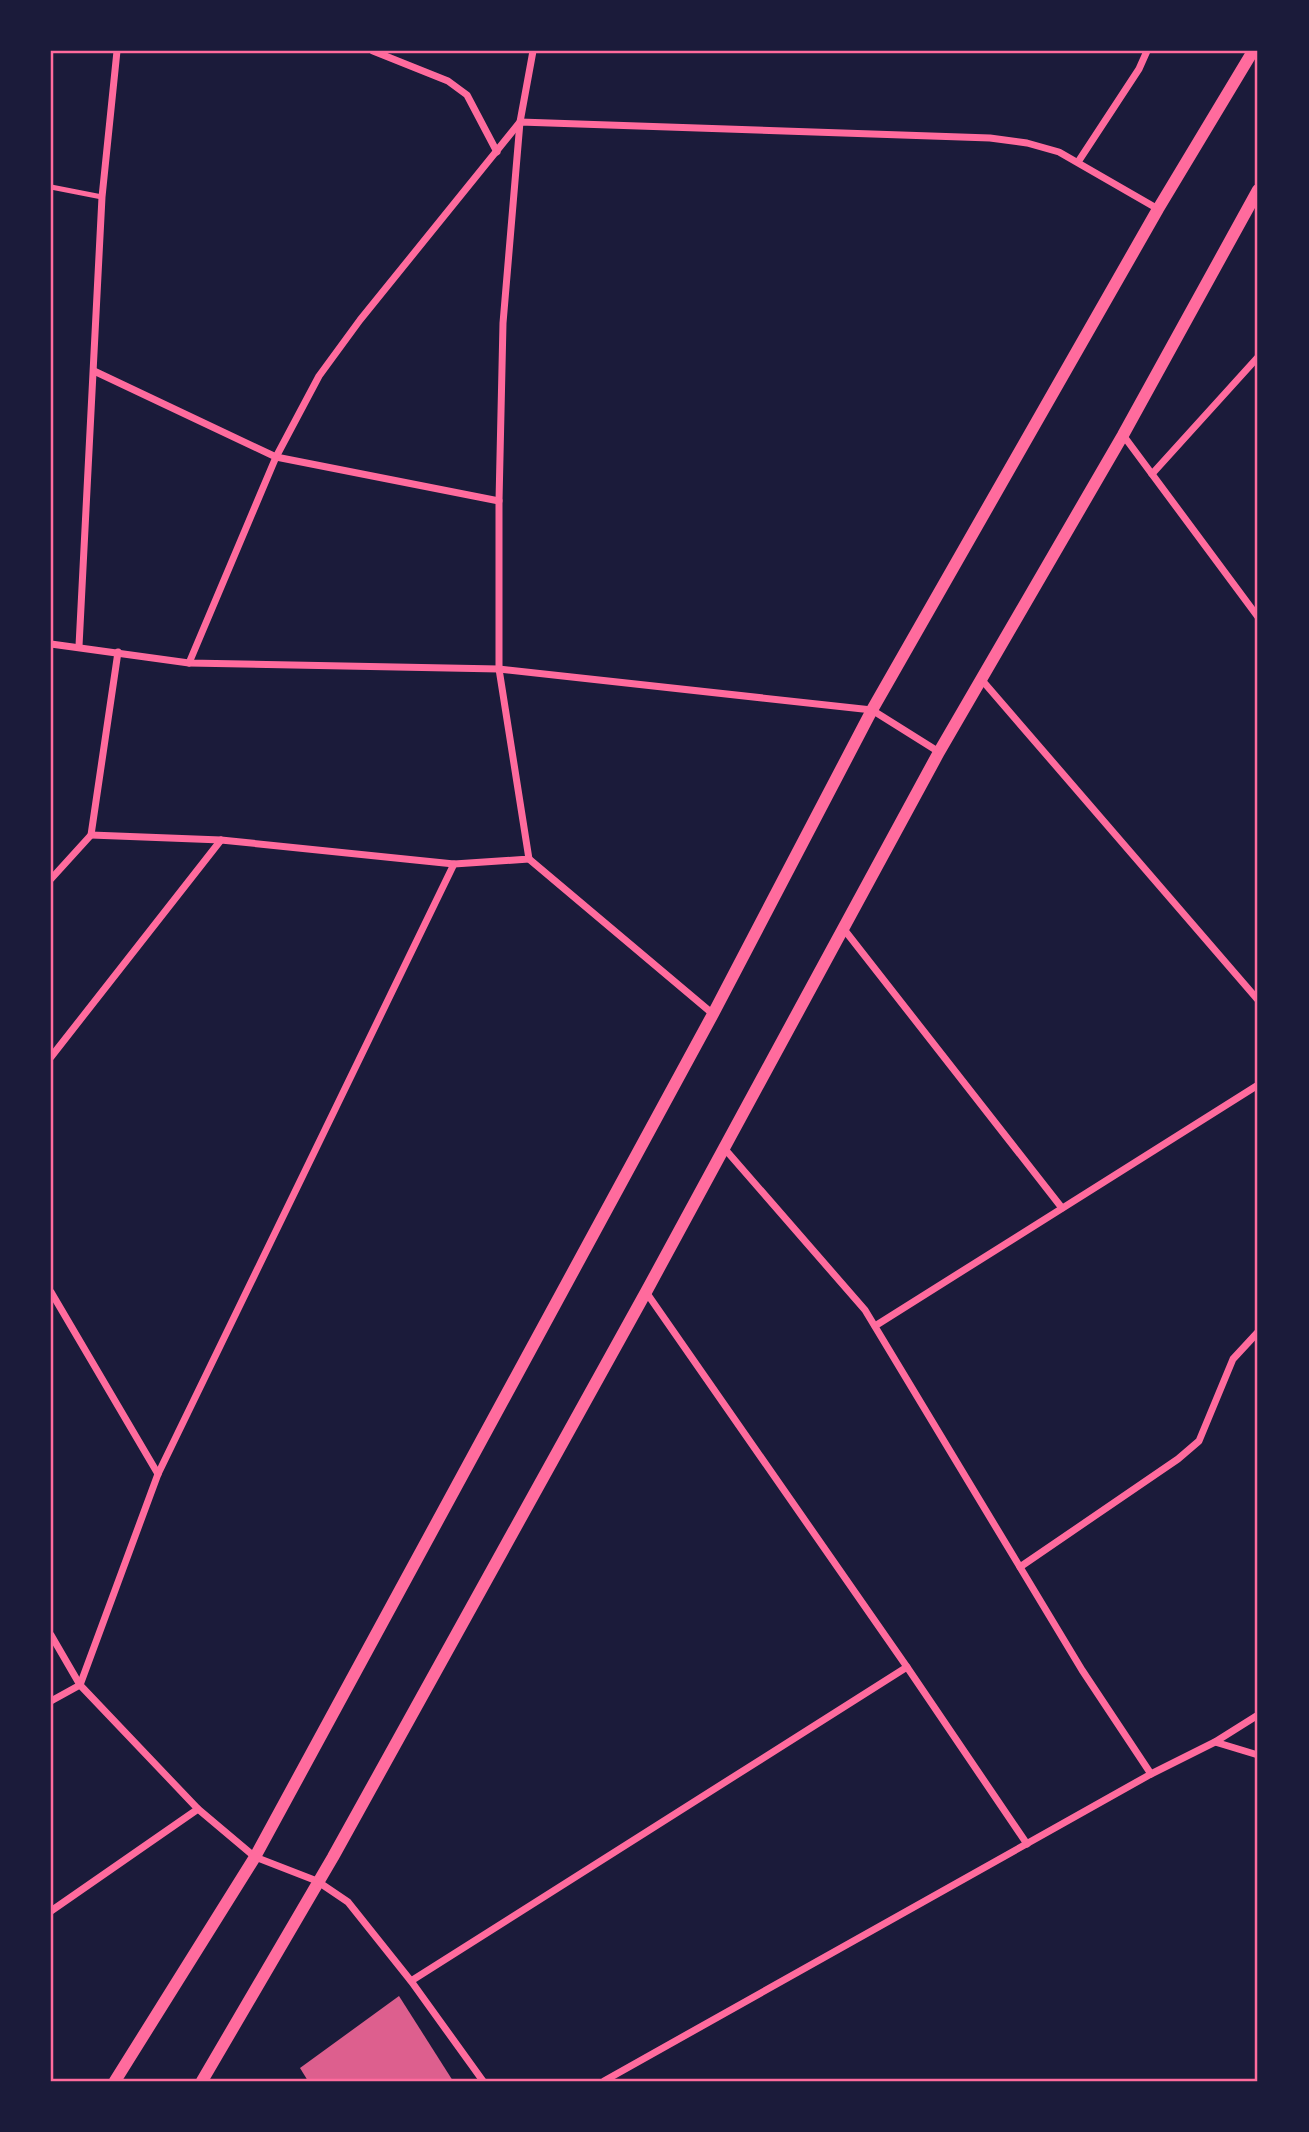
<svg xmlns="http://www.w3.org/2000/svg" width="1309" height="2132" font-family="'Open Sans',sans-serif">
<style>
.building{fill:#dd5f8e}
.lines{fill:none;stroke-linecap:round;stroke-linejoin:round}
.service{stroke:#ff6b9d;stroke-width:5}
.minor{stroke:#ff6b9d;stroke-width:7}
.tertiary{stroke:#ff6b9d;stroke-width:12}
.neatline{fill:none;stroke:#ff6b9d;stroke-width:2.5}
</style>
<rect width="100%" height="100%" fill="#1b1b3a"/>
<path class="building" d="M 399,1996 L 453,2081 L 308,2081 L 300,2068 Z"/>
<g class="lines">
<path class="service" d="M 51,187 L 102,197"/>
<g class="minor">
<path d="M 373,51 L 448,81 L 467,95 L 497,152"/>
<path d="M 1078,162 L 1139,69 L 1147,51"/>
<path d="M 94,371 L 276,457 L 499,501"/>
<path d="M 1123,435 L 1258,617"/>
<path d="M 1152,474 L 1258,357"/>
<path d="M 51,644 L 189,663 L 499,669 L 872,710 L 939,752"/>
<path d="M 79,646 L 102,197 L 117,51"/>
<path d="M 189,663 L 276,457 L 319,376 L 360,320 L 520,122 L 990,138 L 1027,143 L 1059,152 L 1158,209"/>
<path d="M 981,679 L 1258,1000"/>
<path d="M 529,859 L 713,1014"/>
<path d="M 454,864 L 529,859 L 499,669 L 499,501 L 503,323 L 520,122 L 533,51"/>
<path d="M 51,879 L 91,835 L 118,652"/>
<path d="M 843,928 L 1062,1208"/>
<path d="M 51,1057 L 221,840"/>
<path d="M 51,1292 L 158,1474"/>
<path d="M 875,1326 L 1258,1085"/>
<path d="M 1020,1567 L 1178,1459 L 1199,1441 L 1233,1359 L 1258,1332"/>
<path d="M 51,1635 L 80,1685 L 198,1809 L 255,1857 L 317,1881 L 348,1902 L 411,1981 L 483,2081"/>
<path d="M 907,1667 L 1027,1844"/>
<path d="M 51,1701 L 80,1685 L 158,1474 L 454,864 L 221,840 L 91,835"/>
<path d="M 1215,1742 L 1258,1755"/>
<path d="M 1151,1774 L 1215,1742 L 1258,1715"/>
<path d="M 51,1911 L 198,1809"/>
<path d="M 411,1981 L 907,1667 L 646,1292"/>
<path d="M 604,2081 L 1151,1774 L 1082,1670 L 865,1310 L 724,1148"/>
</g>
<g class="tertiary">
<path d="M 115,2081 L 255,1857 L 713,1014 L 872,710 L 1158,209 L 1253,51"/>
<path d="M 202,2081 L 333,1857 L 646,1292 L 939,752 L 1123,435 L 1258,190"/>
</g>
</g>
<rect width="1309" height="2132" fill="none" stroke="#1b1b3a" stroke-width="105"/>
<rect x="52" y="52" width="1204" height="2028" class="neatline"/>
</svg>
